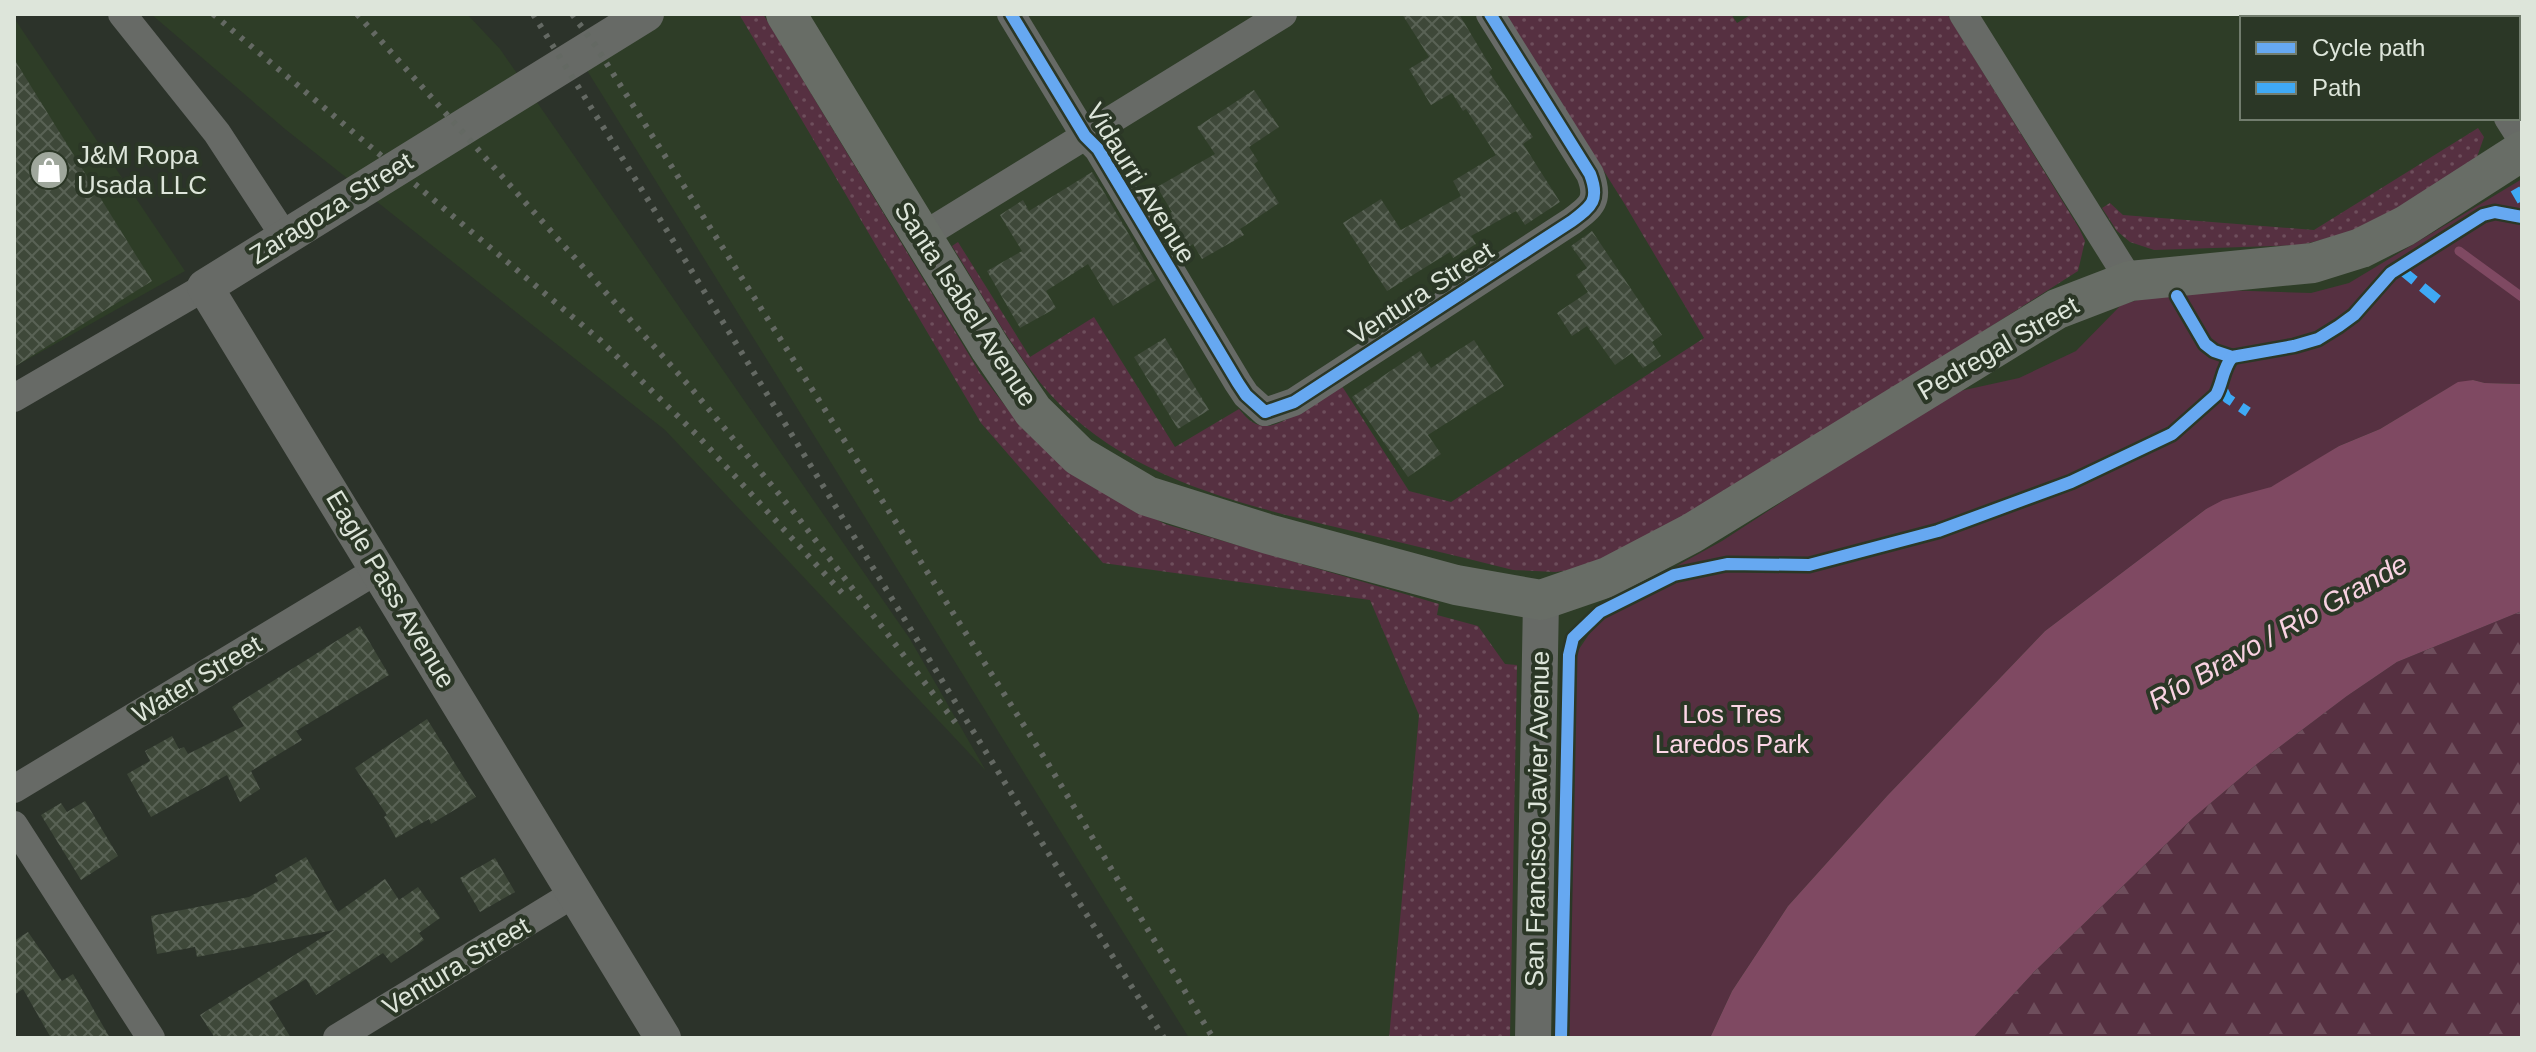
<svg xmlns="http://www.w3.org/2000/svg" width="2536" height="1052" font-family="Arial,sans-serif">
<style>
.built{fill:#2e3d27;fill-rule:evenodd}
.grass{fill:url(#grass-dots)}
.forest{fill:url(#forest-firs)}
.green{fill:#563041}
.water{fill:#7f4962}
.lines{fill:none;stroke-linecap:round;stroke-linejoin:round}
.stream{stroke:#7f4962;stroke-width:9}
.building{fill:url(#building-cross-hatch)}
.minor{stroke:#676a66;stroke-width:28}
.tertiary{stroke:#676a66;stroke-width:36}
.secondary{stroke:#686d66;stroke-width:40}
.rail{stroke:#646963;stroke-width:6;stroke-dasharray:4 8;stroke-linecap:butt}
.quiet{stroke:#3fa9f5;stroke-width:10;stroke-dasharray:20 10;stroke-linecap:butt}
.cycleway-casing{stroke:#2b3726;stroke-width:17}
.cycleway{stroke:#66a8f1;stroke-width:12}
.labels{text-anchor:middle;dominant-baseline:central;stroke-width:8;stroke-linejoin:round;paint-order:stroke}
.poi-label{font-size:26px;fill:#dde5da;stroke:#2b3726;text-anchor:start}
.street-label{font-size:26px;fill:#dde5da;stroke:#2b3726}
.park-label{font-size:26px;fill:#fcd6e6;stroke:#2b3726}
.water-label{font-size:28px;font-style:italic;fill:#f9d2e2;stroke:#2b3726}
</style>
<defs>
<pattern id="grass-dots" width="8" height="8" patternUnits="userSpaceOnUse" patternTransform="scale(2)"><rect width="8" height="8" fill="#563041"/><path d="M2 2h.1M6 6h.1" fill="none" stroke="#6e4e5c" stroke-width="1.8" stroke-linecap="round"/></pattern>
<pattern id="forest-firs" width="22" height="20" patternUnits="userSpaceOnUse" patternTransform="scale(2)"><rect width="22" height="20" fill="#563041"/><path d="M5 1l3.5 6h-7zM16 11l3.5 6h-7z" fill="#6e4e5c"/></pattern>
<pattern id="building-cross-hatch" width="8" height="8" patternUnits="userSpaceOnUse" patternTransform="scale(2)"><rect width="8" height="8" fill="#3e4839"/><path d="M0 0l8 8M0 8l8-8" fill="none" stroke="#596255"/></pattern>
</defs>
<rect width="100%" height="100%" fill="#2c332a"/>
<g class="built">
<path d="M 151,14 L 467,14 L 500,49 L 910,639 L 986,771 L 665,430 L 285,129 Z"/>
<path d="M 646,14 L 2522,14 L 2522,384 L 2168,537 L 2045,631 L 1757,949 L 1710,1038 L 1189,1038 L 578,56 ZM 2242,18 L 2518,18 L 2518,118 L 2242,118 Z"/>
<path d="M 14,18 L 185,271 L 14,367 Z"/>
</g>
<g class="grass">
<path d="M 739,14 L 763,14 L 980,373 L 1023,429 L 1075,476 L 1165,524 L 1439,604 L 1437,615 L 1478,626 L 1505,664 L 1517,665 L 1510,1038 L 1389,1038 L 1419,715 L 1370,600 L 1103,563 L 981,423 Z"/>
<path d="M 1505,14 L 1731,14 L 1737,23 L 1752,14 L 1947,14 L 2079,228 L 2085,241 L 2078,271 L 1724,496 L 1589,567 L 1556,572 L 1513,570 C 1458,556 1403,543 1348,530 C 1243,505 1124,478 1049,393 C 1011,349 983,295 952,246 L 958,242 L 1030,357 L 1094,317 L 1175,447 L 1239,409 C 1246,417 1252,425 1264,426 C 1283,428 1323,395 1340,383 L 1409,491 L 1451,502 L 1704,338 L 1624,203 Z"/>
<path d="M 2478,128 L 2484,137 L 2476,160 L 2396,212 L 2352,232 L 2301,245 L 2154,250 L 2130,242 L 2117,231 L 2102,208 L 2110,203 L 2123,215 L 2314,230 Z"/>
</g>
<path class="forest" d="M 2522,611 L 2522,1038 L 1973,1038 L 2034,972 L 2126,883 L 2193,818 L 2257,764 L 2347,696 L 2397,662 Z"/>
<path class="green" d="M 2522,179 L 2522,384 L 2485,383 L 2473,380 L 2450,387 L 2380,429 L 2339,446 L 2282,482 L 2258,493 L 2240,496 L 2206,509 L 2045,631 L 1887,796 L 1788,906 L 1732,991 L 1710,1038 L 1567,1038 L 1575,655 L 1600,618 L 1676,579 L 1671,569 L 1722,541 L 1911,418 L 1960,391 L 2019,378 L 2076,351 L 2121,305 L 2148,297 L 2193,289 L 2311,293 L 2349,283 Z"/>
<path class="water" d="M 2473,380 L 2485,383 L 2522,384 L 2522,611 L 2397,662 L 2347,696 L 2257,764 L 2193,818 L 2126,883 L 2034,972 L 1973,1038 L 1710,1038 L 1732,991 L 1788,906 L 1887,796 L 2045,631 L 2206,509 L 2223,500 L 2271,487 L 2339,446 L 2380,429 L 2458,382 Z"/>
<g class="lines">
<path class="stream" d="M 2459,251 L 2522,297"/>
</g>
<g class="building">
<path d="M 1402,14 L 1459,14 L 1492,69 L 1489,72 L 1533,137 L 1523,144 L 1560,202 L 1525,225 L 1516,211 L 1471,236 L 1476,244 L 1453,258 L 1450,252 L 1387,291 L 1343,223 L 1381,199 L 1401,230 L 1461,196 L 1453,181 L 1496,155 L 1466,109 L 1463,111 L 1452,93 L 1431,105 L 1409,69 L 1429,57 Z"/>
<path d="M 14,59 L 152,281 L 14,367 Z"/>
<path d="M 1254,90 L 1279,127 L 1249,147 L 1258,161 L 1254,164 L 1279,203 L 1240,229 L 1244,235 L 1202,259 L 1193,244 L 1179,252 L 1160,219 L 1172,212 L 1157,187 L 1215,154 L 1197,127 Z"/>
<path d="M 1092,172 L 1156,280 L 1113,306 L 1088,264 L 1046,291 L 1056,308 L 1020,328 L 987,271 L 1022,251 L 1000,215 L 1023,200 L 1029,211 Z"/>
<path d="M 1592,231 L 1662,335 L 1652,342 L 1661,356 L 1643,368 L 1632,353 L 1615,365 L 1587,326 L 1572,336 L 1557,313 L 1588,292 L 1576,275 L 1587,268 L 1571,246 Z"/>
<path d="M 1165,338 L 1209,410 L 1178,429 L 1134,357 Z"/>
<path d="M 1474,340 L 1504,386 L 1428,435 L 1441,454 L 1408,477 L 1352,397 L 1420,351 L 1431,368 Z"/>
<path d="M 360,626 L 389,675 L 296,731 L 302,740 L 251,771 L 260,789 L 240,802 L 227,775 L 151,817 L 127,774 L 150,761 L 145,751 L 172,736 L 179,749 L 184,747 L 188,754 L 244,726 L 232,707 Z"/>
<path d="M 427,719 L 476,797 L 431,824 L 429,819 L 396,838 L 384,817 L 387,815 L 355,768 Z"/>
<path d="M 85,801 L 118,856 L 81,880 L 41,815 L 61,803 L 67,812 Z"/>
<path d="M 306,857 L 338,912 L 385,879 L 399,900 L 418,887 L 440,918 L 419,933 L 424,940 L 391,963 L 383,953 L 316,995 L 306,979 L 269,1002 L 291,1038 L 215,1038 L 200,1015 L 334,930 L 197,957 L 195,947 L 157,954 L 151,916 L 249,897 L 278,881 L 275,875 Z"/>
<path d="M 495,858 L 515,892 L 480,912 L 460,878 Z"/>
<path d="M 28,932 L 62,981 L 73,974 L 110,1038 L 51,1038 L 23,989 L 14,995 L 14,941 Z"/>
</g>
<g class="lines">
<g class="minor">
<path d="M 122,14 L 217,133 L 285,237"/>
<path d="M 1011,14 L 1085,136 L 1098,149 L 1238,383 L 1246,395 L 1265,412 L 1294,402 L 1572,221 C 1592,206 1600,200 1590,174 L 1490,14"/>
<path d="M 1963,14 L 2130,281"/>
<path d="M 2443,14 L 2445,18"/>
<path d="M 2508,118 L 2522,140"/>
<path d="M 921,237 L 1283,14"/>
<path d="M 14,398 L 205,287"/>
<path d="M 14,789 L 379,569"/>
<path d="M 14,825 L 151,1038"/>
<path d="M 337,1038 L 575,893"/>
</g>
<g class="tertiary">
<path d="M 646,14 L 205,287 L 663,1038"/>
<path d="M 1533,1038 L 1541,600"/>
</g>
<path class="secondary" d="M 786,14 L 990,348 L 1033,411 L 1079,456 L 1147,496 L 1268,534 L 1456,585 L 1541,600 L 1608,577 L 1692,533 L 2057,309 L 2130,281 L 2313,263 L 2361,248 L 2405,226 L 2522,151"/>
<g class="rail">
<path d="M 213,14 L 600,340 L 698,436 L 845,596"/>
<path d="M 357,14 L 692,389 L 793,511 L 958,726"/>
<path d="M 533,14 C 745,354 950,699 1164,1038"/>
<path d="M 572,14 L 595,45 L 1047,762 L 1213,1038"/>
</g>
<g class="quiet">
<path d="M 2515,189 L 2522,201"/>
<path d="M 2399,268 L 2443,304"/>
<path d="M 2221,386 L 2227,398 L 2248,412"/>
</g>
<g class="cycleway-casing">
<g id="cycleway">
<path d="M 1011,14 L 1085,136 L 1098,149 L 1238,383 L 1246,395 L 1265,412 L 1294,402 L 1572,221 C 1592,206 1600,200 1590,174 L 1490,14"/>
<path d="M 2177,296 L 2205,344 L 2214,351 L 2232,357 L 2294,346 L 2318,339 L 2339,326 L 2354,315 L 2391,273 L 2483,215 L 2495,212 L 2522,217"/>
<path d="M 1561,1038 L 1569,655 L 1573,638 L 1600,612 L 1674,575 L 1727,564 L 1809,565 L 1938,531 L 2071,482 L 2172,434 L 2216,395 C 2223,382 2222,370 2232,357"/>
</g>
</g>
<use href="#cycleway" class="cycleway"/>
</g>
<defs>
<g id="shop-disc" transform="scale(2)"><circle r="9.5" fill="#9fa79c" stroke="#2b3726"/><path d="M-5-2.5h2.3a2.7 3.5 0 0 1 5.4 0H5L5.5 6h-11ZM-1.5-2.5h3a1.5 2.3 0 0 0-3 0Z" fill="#fff"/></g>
</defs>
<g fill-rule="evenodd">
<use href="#shop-disc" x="49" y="170"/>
</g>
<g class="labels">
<g class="poi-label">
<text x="77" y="155">J&amp;M Ropa<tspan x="77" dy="30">Usada LLC</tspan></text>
</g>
<g class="street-label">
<text transform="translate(1141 183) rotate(58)">Vidaurri Avenue</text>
<text transform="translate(331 208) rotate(-32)">Zaragoza Street</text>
<text transform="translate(1421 293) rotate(-33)">Ventura Street</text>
<text transform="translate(966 304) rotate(57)">Santa Isabel Avenue</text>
<text transform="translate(1998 348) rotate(-30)">Pedregal Street</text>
<text transform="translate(391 589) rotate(59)">Eagle Pass Avenue</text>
<text transform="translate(197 679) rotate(-31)">Water Street</text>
<text transform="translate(1537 819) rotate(-89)">San Francisco Javier Avenue</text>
<text transform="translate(456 966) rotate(-31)">Ventura Street</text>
</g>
<g class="park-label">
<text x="1732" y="714">Los Tres<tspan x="1732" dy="30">Laredos Park</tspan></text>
</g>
<g class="water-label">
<text transform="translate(2278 632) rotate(-29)">Río Bravo / Rio Grande</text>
</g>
</g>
<rect width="2536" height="1052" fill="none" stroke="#dde5da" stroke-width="32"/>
<rect x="2240" y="16" width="280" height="104" fill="#2b3726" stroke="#727d6e" stroke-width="2"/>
<rect x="2256" y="42" width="40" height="12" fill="#66a8f1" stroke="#727d6e" stroke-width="2"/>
<text x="2312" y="56" font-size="24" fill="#dde5da">Cycle path</text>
<rect x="2256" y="82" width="40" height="12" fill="#3fa9f5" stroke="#727d6e" stroke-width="2"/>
<text x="2312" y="96" font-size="24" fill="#dde5da">Path</text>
</svg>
